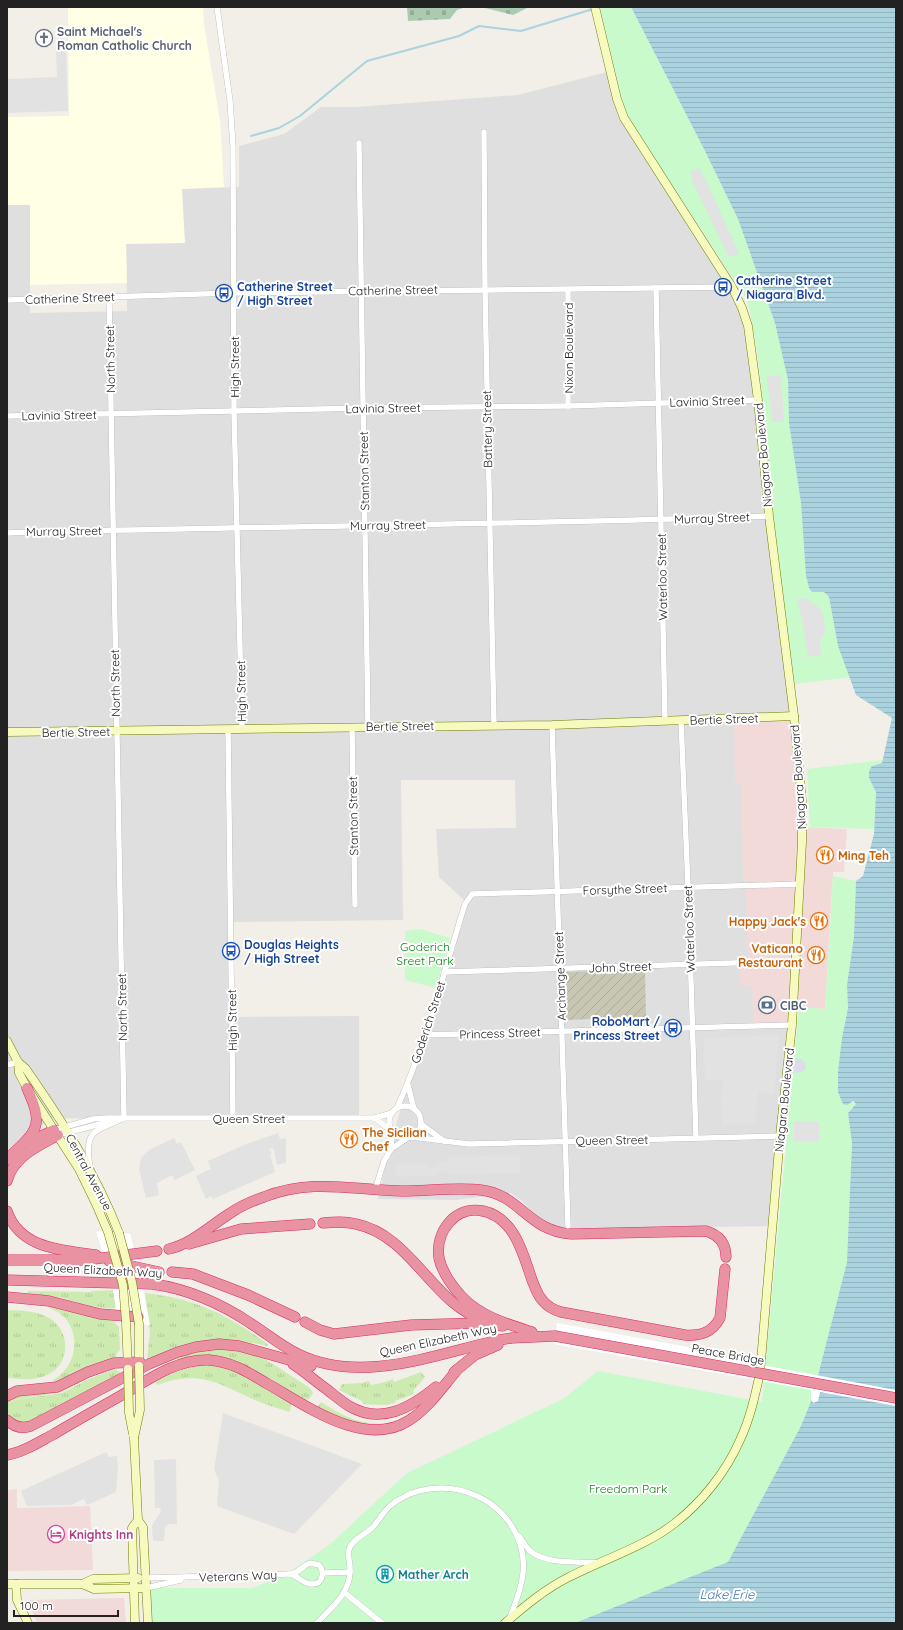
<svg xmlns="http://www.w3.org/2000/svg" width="903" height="1630" font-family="Quicksand,sans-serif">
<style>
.residential{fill:#e0dfdf}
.commercial{fill:#f2dad9}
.education{fill:#ffffe5}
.construction{fill:url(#construction-furrows)}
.grass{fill:url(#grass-tufts)}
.cemetery{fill:url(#cemetery-stones)}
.park{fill:#c8facc}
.parking{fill:#e2e2e2}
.plaza{fill:#dddde8}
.water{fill:url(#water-rules)}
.pier{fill:#fff}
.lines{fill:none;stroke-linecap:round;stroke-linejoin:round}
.stream{stroke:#aad3df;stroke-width:2}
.street-casing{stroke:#a9a9a9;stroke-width:6}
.secondary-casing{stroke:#707d05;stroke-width:9}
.highway-casing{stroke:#dc2a67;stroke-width:11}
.street{stroke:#fff;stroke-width:5.5}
.secondary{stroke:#f7fabf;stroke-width:8}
.highway{stroke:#e892a2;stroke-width:10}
.secondary-bridge-casing{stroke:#707d05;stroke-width:9;stroke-linecap:butt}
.highway-bridge-casing{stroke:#dc2a67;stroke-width:11;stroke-linecap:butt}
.secondary-bridge{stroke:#f7fabf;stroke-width:8}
.highway-bridge{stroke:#e892a2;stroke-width:10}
.labels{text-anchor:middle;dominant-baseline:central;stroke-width:4;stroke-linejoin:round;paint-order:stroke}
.worship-label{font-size:12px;font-weight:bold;fill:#5b616d;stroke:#fff;text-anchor:start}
.transit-label{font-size:12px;font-weight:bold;fill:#164399;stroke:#fff;text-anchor:start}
.street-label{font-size:12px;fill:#222;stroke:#fff}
.food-label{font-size:12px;font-weight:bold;fill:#c56008;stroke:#fff;text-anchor:start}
.park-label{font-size:12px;fill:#0c8416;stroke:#fff}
.service-label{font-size:12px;font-weight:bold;fill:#4e5e75;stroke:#fff;text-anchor:start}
.hotel-label{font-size:12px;font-weight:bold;fill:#b23c85;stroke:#fff;text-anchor:start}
.culture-label{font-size:12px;font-weight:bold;fill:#0d838f;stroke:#fff;text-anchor:start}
.water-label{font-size:13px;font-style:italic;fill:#4a7aab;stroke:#fff}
</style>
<defs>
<pattern id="construction-furrows" width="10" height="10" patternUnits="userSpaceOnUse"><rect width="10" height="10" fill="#c7c7b4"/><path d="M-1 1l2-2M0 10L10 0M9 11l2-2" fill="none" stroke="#abab9a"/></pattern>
<pattern id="grass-tufts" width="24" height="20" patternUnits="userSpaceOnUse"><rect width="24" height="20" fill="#cdebb0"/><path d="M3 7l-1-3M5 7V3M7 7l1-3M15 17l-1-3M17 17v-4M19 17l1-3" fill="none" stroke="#b0c997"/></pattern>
<pattern id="cemetery-stones" width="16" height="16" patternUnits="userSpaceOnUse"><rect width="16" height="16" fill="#aacbaf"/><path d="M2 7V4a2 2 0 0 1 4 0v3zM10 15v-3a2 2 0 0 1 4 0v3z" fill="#92ae96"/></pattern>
<pattern id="water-rules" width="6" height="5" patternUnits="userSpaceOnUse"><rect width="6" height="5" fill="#aad3df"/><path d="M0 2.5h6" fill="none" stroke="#92b5bf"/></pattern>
</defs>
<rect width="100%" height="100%" fill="#f2efe9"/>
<path class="residential" d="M 607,72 L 627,122 L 732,287 L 750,329 L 793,717 L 789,1024 L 775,1226 L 569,1229 L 557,1228 L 539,1218 L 523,1202 L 511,1193 L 456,1200 L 378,1199 L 390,1146 L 398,1118 L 466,902 L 439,877 L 436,829 L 516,828 L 515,780 L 401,780 L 403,920 L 231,922 L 231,1017 L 359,1016 L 359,1116 L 109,1119 L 53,1118 L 19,1140 L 7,1151 L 7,205 L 30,205 L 30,313 L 127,311 L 126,244 L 182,189 L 239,187 L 239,146 L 284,134 L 321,107 L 356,107 L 518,95 Z"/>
<g class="commercial">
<path d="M 794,716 L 802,827 L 847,829 L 844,872 L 833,872 L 825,1009 L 793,1007 L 792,1025 L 754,1026 L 752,986 L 740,986 L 740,963 L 748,963 L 746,881 L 743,880 L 741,783 L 735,783 L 734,719 Z"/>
<path d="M 17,1489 L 17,1508 L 90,1506 L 93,1570 L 7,1571 L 7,1490 Z"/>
<path d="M 124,1598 L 126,1623 L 37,1623 L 28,1600 Z"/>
</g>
<path class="education" d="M 68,7 L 203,7 L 204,25 L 220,121 L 224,187 L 182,189 L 185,243 L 126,244 L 127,283 L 30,285 L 30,205 L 7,205 L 7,117 L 69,116 Z"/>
<path class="construction" d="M 645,969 L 646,1017 L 566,1020 L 565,972 Z"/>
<g class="grass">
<path d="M 113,1290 L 116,1308 C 97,1310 80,1303 63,1298 C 51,1296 39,1295 28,1294 L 28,1291 L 91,1292 L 92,1291 Z"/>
<path d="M 145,1293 C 198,1299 225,1314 268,1344 L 267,1346 L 254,1343 L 249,1344 L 234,1341 L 147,1360 L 150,1332 Z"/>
<path d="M 47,1306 L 97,1318 L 115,1320 L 114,1322 L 119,1327 L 120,1350 L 115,1356 L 116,1357 L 54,1383 L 53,1380 C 75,1368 82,1338 65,1318 C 60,1312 52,1310 47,1306 Z"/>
<path d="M 7,1310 C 21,1311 36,1310 49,1318 C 71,1330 71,1365 47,1375 C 35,1381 19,1379 7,1378 Z"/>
<path d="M 216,1349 L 241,1351 L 262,1357 L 310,1388 L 313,1393 L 309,1399 L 305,1400 L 253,1370 L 179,1361 L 177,1358 L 191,1353 Z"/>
<path d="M 215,1365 C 243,1371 267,1389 291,1403 L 290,1412 C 279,1409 268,1405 257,1401 C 220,1384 199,1369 157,1385 L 155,1382 C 176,1371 191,1365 215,1365 Z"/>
<path d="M 113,1368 L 88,1378 L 62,1392 L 13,1400 L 10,1398 Z"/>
<path d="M 115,1369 L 120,1372 L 120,1374 L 27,1423 C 13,1423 3,1416 8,1401 L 62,1393 L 89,1379 Z"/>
<path d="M 421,1372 L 425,1377 L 413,1391 L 414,1394 L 395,1401 L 395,1403 L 384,1405 L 363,1404 L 362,1401 L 339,1390 L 342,1384 L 361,1383 L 369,1381 L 371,1385 L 385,1382 L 393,1379 L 394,1382 Z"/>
<path d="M 321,1402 C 345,1417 356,1423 385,1424 C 360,1427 340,1418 318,1407 Z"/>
</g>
<g class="cemetery">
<path d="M 407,7 L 466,7 L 457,10 L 450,19 L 408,21 Z"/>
<path d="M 481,7 L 529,7 L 513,15 Z"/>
</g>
<g class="park">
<path d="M 600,7 L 631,7 L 705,151 L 738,219 L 775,323 L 788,380 L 789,423 L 801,503 L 806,576 L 809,588 L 824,592 L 829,597 L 838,646 L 851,677 L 795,684 C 786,625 776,566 771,507 C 764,438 764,368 747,300 L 629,119 L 622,100 Z"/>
<path d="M 883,760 L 882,763 L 872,766 L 869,778 L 876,792 L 874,829 L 810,827 L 807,769 Z"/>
<path d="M 833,876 L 856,881 L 854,936 L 847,985 L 848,1008 L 842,1038 L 838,1092 L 856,1105 L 851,1108 L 848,1113 L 852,1143 L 847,1262 L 812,1399 L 801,1426 L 728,1562 L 597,1623 L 148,1623 L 150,1588 L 253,1588 L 288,1573 L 329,1545 L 407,1473 L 563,1399 L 598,1371 L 762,1402 L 799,1007 L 825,1009 Z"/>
<path d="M 420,929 L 450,938 L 436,988 L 405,980 L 405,931 Z"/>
</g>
<g class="parking">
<path d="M 56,48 L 66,48 L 68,111 L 7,113 L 7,79 L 57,77 Z"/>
<path d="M 700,168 L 739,253 L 729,257 L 694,185 L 690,172 Z"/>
<path d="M 781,375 L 784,422 L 772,422 L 767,376 Z"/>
<path d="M 806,598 L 819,608 L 824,616 L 825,633 L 820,641 L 821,655 L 808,657 L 802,619 L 797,600 Z"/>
<path d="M 779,1035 L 774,1094 L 758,1092 L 755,1123 L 722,1124 L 721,1097 L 723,1080 L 705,1080 L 704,1038 Z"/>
<path d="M 794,1121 L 819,1122 L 819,1141 L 794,1141 Z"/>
<path d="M 278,1133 L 280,1139 L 286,1138 L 286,1163 L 277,1165 L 274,1150 L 272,1148 L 269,1149 L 272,1154 L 270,1155 L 275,1172 L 213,1199 L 211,1196 L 206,1199 L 196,1176 L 211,1169 L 208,1161 L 244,1145 Z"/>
<path d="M 174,1138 L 177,1144 L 181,1142 L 195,1170 L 175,1180 L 172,1175 L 157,1183 L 159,1195 L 146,1198 L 139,1169 L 141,1158 L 149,1150 Z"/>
<path d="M 520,1155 L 520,1173 L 448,1174 L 446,1170 L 441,1171 L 436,1176 L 396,1177 L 396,1164 L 427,1163 L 428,1169 L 440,1163 L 447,1162 L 447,1157 Z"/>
<path d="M 223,1413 L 362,1464 L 294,1534 L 217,1506 L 219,1480 L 214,1470 Z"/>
<path d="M 106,1452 L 109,1457 L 117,1456 L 118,1467 L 116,1492 L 87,1505 L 84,1499 L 71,1505 L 27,1506 L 21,1491 Z"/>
<path d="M 176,1459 L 177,1524 L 169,1524 L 165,1527 L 164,1541 L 153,1541 L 152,1526 L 161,1511 L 160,1508 L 155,1508 L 154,1460 Z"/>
</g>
<path class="plaza" d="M 794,1058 L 802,1059 L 805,1063 L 806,1068 L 803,1072 L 793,1073 Z"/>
<path class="water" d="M 631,7 L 896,7 L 896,1623 L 575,1623 L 728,1562 L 801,1426 L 812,1399 L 847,1262 L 852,1143 L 848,1113 L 856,1104 L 853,1101 L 847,1105 L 843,1104 L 838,1092 L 838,1072 L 842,1038 L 848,1008 L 847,985 L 854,936 L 856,881 L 863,876 L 874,834 L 876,792 L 869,778 L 869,771 L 872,766 L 882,763 L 892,718 L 856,695 L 838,646 L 829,597 L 824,592 L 812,592 L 809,588 L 806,576 L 801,503 L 789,423 L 788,380 L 775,323 L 738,219 L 705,151 Z"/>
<g class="pier">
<path d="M 96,1231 L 130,1234 L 140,1271 L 150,1325 L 118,1322 L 112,1284 Z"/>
<path d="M 557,1323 L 688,1347 L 698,1353 L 896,1390 L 896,1406 L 820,1392 L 818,1401 L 813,1403 L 811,1399 L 811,1390 L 554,1344 Z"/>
</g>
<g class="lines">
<path class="stream" d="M 251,136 L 279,128 L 300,116 L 367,61 L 459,36 L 479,26 L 521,31 L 593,9"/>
<g class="street-casing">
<g id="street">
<path d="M 217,7 L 230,101 L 233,146 L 234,411 L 242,728"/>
<path d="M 484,132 L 485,289 L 494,725"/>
<path d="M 359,143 L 368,726"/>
<path d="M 656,288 L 665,721"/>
<path d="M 568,290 L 568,406"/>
<path d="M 109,296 L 124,1118"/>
<path d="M 7,300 L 234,293 L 732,287"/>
<path d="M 7,416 L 363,408 L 568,406 L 758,400"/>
<path d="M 7,533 C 261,526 515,525 769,516"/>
<path d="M 681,720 L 688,887 L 696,1138"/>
<path d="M 552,725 L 568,1226"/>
<path d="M 352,727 L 355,905"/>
<path d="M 228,729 L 233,1118"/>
<path d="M 444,972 L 796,961"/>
<path d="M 424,1035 L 792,1025"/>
<path d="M 7,1065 L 18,1062"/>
<path d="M 408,1085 L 414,1109"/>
<circle cx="405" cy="1122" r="16"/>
<path d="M 397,1108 C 426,1043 444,972 465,904 L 472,894 L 800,884"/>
<path d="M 375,1118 L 390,1130"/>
<path d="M 421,1124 L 444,1141"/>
<path d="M 54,1130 L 93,1119 L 107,1118 L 375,1118 L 392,1113"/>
<path d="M 58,1135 L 112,1121"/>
<path d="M 412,1137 L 469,1144 L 780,1136"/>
<path d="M 391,1149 L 392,1133"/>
<path d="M 90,1167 C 84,1131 93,1132 122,1119"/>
<path d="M 375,1190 L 384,1161 L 391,1149 L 406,1139"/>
<path d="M 519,1536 C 522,1540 526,1547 530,1551 C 548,1565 577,1561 598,1563"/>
<path d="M 310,1563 L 319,1565 C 325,1572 323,1585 311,1584 C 304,1584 298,1576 290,1574 C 299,1573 302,1566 310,1563 Z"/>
<path d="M 323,1573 L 350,1572"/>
<path d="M 146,1578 L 290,1574"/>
<path d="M 146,1588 L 181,1580"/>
<path d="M 345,1593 L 382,1623"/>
<path d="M 317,1623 C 332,1607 350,1593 350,1571 C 351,1563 346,1554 350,1547 C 354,1538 366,1534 373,1527 C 379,1520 383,1512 390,1506 C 426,1476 482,1485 509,1522 C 532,1555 524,1583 510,1617"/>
</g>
</g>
<g class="secondary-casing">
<g id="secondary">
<path d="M 7,732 L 552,725 L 794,716"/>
<path d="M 7,1041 L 18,1062 L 26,1069 C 62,1121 96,1173 119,1233"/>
<path d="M 18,1062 L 19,1073 L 27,1088 L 79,1169 L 96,1204 L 108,1232"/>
<path d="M 126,1322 L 128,1368"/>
<path d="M 139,1324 L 139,1366"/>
<path d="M 134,1438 L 138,1520 L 143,1527 L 148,1623"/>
<path d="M 7,1584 L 82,1584 L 94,1589 L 146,1588"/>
<path d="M 16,1584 L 17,1600 L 28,1623"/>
<path d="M 82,1584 L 93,1579 L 138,1578"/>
<path d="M 135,1623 L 132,1528 L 138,1520"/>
<path d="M 505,1623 C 525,1606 545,1589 569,1577 C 602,1560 646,1546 675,1523 C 702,1502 726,1472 740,1440 C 750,1419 755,1396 760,1373 L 780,1136 L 792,1025 L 802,842 L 802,801 L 794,716 L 769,516 L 758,400 L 748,326 L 742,308 L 732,287 L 624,118 L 617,99 L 595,7"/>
</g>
</g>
<g class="highway-casing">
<g id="highway">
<path d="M 27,1143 L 54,1130"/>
<path d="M 7,1160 C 18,1146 40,1135 36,1114 C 35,1105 30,1096 27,1088"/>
<path d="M 7,1181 C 14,1156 37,1147 58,1135"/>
<path d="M 7,1211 C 20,1249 62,1250 96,1255"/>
<path d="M 323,1223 C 334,1222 345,1221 356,1224 C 413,1236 432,1305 486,1321"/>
<path d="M 189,1244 L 241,1229 L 310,1224"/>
<path d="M 169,1249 C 191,1244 210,1226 229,1214 C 239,1207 252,1201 264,1197 C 312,1178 352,1190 402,1191 C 428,1191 455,1187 481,1190 C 521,1195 528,1231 571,1234 L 706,1231 C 719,1235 726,1243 726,1257"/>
<path d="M 7,1260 L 86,1260 L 157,1251"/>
<path d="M 109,1261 L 159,1272"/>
<path d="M 172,1272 L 193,1274 L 248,1295 L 295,1317"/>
<path d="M 7,1280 L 152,1284 C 186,1288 222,1304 250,1323 C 266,1333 281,1346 298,1354 C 361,1385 435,1354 499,1340 L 512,1338 L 555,1336"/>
<path d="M 7,1297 L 49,1301 L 100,1314 L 138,1317"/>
<path d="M 305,1322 L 320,1330 L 334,1334 L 411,1325 L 480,1323 L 503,1326"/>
<path d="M 532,1332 C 507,1324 480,1316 462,1297 C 452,1286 442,1272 439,1258 C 435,1232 455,1205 483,1211 C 515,1218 523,1254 532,1280 C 535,1287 537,1295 543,1301 C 548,1307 554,1310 561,1312 L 685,1335 C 700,1336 712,1333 720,1318 L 725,1269"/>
<path d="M 293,1364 C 304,1371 314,1380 325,1388 C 333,1394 341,1401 349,1406 C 381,1425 410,1408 436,1387"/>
<path d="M 454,1372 L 475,1355 L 498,1345"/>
<path d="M 7,1396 L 17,1391 L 57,1387 L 88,1372 L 114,1363 L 140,1362"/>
<path d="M 7,1420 C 14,1427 22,1429 31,1426 L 149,1364 L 178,1352 L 196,1347 L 219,1344 L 239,1346 L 311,1366"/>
<path d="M 7,1455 C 24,1452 39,1442 54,1434 C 76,1421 99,1408 122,1395 C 148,1380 176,1359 208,1360 C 230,1361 248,1372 266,1383 C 304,1404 363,1449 408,1421 C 427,1410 444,1385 458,1369"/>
</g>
</g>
<use href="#street" class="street"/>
<use href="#secondary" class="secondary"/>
<use href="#highway" class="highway"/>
<g class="secondary-bridge-casing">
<g id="secondary-bridge">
<path d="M 108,1232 L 123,1285 L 126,1322"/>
<path d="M 119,1233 L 132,1282 L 139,1324"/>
<path d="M 128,1369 L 129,1413 L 133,1434"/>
<path d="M 134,1438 L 140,1410 L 139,1366"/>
</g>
</g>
<g class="highway-bridge-casing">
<path id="highway-bridge" d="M 555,1336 L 896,1398"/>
</g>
<use href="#secondary-bridge" class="secondary-bridge"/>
<use href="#highway-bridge" class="highway-bridge"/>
</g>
<defs>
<g id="church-ring" transform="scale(0.9)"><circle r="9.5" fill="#fff" stroke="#6b7280" stroke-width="1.5"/><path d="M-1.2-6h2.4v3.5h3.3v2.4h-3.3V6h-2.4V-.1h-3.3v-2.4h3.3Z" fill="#6b7280"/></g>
<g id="bus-ring" transform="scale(0.9)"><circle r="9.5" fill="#fff" stroke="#1a4fb4" stroke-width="1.5"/><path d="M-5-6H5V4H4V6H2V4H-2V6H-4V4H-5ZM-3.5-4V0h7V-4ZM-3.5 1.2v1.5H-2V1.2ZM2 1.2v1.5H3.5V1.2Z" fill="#1a4fb4"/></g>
<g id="restaurant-ring" transform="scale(0.9)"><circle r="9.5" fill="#fff" stroke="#e8710a" stroke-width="1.5"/><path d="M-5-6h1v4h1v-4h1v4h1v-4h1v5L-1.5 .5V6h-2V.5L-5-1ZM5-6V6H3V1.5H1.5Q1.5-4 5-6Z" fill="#e8710a"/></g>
<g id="bank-ring" transform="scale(0.9)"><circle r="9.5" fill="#fff" stroke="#5c6f8a" stroke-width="1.5"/><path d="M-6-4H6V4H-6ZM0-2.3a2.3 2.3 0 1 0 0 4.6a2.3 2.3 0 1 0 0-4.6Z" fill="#5c6f8a"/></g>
<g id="hotel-ring" transform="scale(0.9)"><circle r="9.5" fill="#fff" stroke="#d1479c" stroke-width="1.5"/><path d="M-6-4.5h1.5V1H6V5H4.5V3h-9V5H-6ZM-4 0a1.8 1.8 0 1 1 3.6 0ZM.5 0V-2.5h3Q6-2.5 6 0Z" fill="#d1479c"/></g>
<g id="building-ring" transform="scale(0.9)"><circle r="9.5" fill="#fff" stroke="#0f9aa8" stroke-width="1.5"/><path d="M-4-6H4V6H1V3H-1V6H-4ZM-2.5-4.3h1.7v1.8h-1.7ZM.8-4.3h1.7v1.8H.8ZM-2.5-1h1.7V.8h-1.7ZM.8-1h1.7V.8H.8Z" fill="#0f9aa8"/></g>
</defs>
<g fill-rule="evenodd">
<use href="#church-ring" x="44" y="38"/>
<use href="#bus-ring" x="723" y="287"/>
<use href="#bus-ring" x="224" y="293"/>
<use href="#restaurant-ring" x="825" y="855"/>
<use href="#restaurant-ring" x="819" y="921"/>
<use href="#bus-ring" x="231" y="951"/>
<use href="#restaurant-ring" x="816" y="955"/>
<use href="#bank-ring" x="767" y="1005"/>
<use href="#bus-ring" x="673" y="1028"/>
<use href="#restaurant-ring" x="349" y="1139"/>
<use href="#hotel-ring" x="56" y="1534"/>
<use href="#building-ring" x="385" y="1574"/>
</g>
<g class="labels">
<g class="worship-label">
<text x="57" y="31">Saint Michael's<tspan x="57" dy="14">Roman Catholic Church</tspan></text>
</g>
<g class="transit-label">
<text x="736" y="280">Catherine Street<tspan x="736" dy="14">/ Niagara Blvd.</tspan></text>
<text x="237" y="286">Catherine Street<tspan x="237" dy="14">/ High Street</tspan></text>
<text x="244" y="944">Douglas Heights<tspan x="244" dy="14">/ High Street</tspan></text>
<text x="660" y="1021" text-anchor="end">RoboMart /<tspan x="660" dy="14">Princess Street</tspan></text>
</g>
<g class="street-label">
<text transform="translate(393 290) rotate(-1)">Catherine Street</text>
<text transform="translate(70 298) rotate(-2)">Catherine Street</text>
<text transform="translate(568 348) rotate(-90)">Nixon Boulevard</text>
<text transform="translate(110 359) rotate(-91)">North Street</text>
<text transform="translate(234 367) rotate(-90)">High Street</text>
<text transform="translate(707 401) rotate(-2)">Lavinia Street</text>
<text transform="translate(383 408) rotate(-1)">Lavinia Street</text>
<text transform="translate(59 415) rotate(-1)">Lavinia Street</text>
<text transform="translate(487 429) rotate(-91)">Battery Street</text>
<text transform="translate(763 455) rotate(-95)">Niagara Boulevard</text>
<text transform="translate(364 471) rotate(-91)">Stanton Street</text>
<text transform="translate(712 518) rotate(-2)">Murray Street</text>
<text transform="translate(388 525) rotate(-1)">Murray Street</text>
<text transform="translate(64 531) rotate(-1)">Murray Street</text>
<text transform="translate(662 577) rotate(-91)">Waterloo Street</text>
<text transform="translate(115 683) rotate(-91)">North Street</text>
<text transform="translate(241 691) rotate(-91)">High Street</text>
<text transform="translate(724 719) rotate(-2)">Bertie Street</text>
<text transform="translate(400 726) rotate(-1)">Bertie Street</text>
<text transform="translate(76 732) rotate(-1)">Bertie Street</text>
<text transform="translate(798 777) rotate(-94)">Niagara Boulevard</text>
<text transform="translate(353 816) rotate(-91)">Stanton Street</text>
<text transform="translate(625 889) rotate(-2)">Forsythe Street</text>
<text transform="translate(689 929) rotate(-92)">Waterloo Street</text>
<text transform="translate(620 967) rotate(-2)">John Street</text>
<text transform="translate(560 976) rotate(-92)">Archange Street</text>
<text transform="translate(122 1007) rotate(-91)">North Street</text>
<text transform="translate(232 1020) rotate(-91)">High Street</text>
<text transform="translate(428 1022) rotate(-72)">Goderich Street</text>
<text transform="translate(500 1033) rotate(-2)">Princess Street</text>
<text transform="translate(784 1100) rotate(-84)">Niagara Boulevard</text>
<text x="249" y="1118">Queen Street</text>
<text transform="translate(612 1140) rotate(-1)">Queen Street</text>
<text transform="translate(89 1172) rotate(62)">Central Avenue</text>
<text transform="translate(103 1270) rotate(3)">Queen Elizabeth Way</text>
<text transform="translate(438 1340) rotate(-12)">Queen Elizabeth Way</text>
<text transform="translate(728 1354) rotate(10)">Peace Bridge</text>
<text transform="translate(238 1576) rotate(-2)">Veterans Way</text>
</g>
<g class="food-label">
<text x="838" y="855">Ming Teh</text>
<text x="806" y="921" text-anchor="end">Happy Jack's</text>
<text x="803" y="948" text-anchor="end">Vaticano<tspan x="803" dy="14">Restaurant</tspan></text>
<text x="362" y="1132">The Sicilian<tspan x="362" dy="14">Chef</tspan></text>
</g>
<g class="park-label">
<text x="425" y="946">Goderich<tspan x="425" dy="14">Sreet Park</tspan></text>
<text x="628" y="1488">Freedom Park</text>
</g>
<g class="service-label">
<text x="780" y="1005">CIBC</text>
</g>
<g class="hotel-label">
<text x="69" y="1534">Knights Inn</text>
</g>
<g class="culture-label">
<text x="398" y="1574">Mather Arch</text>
</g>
<g class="water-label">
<text x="727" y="1594">Lake Erie</text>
</g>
</g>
<rect width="903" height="1630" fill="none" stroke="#222222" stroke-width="16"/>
<path d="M14 1610v6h104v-6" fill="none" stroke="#222222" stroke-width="2"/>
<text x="20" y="1610" font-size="12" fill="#222222" stroke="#ffffff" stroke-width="3" paint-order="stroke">100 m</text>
</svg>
